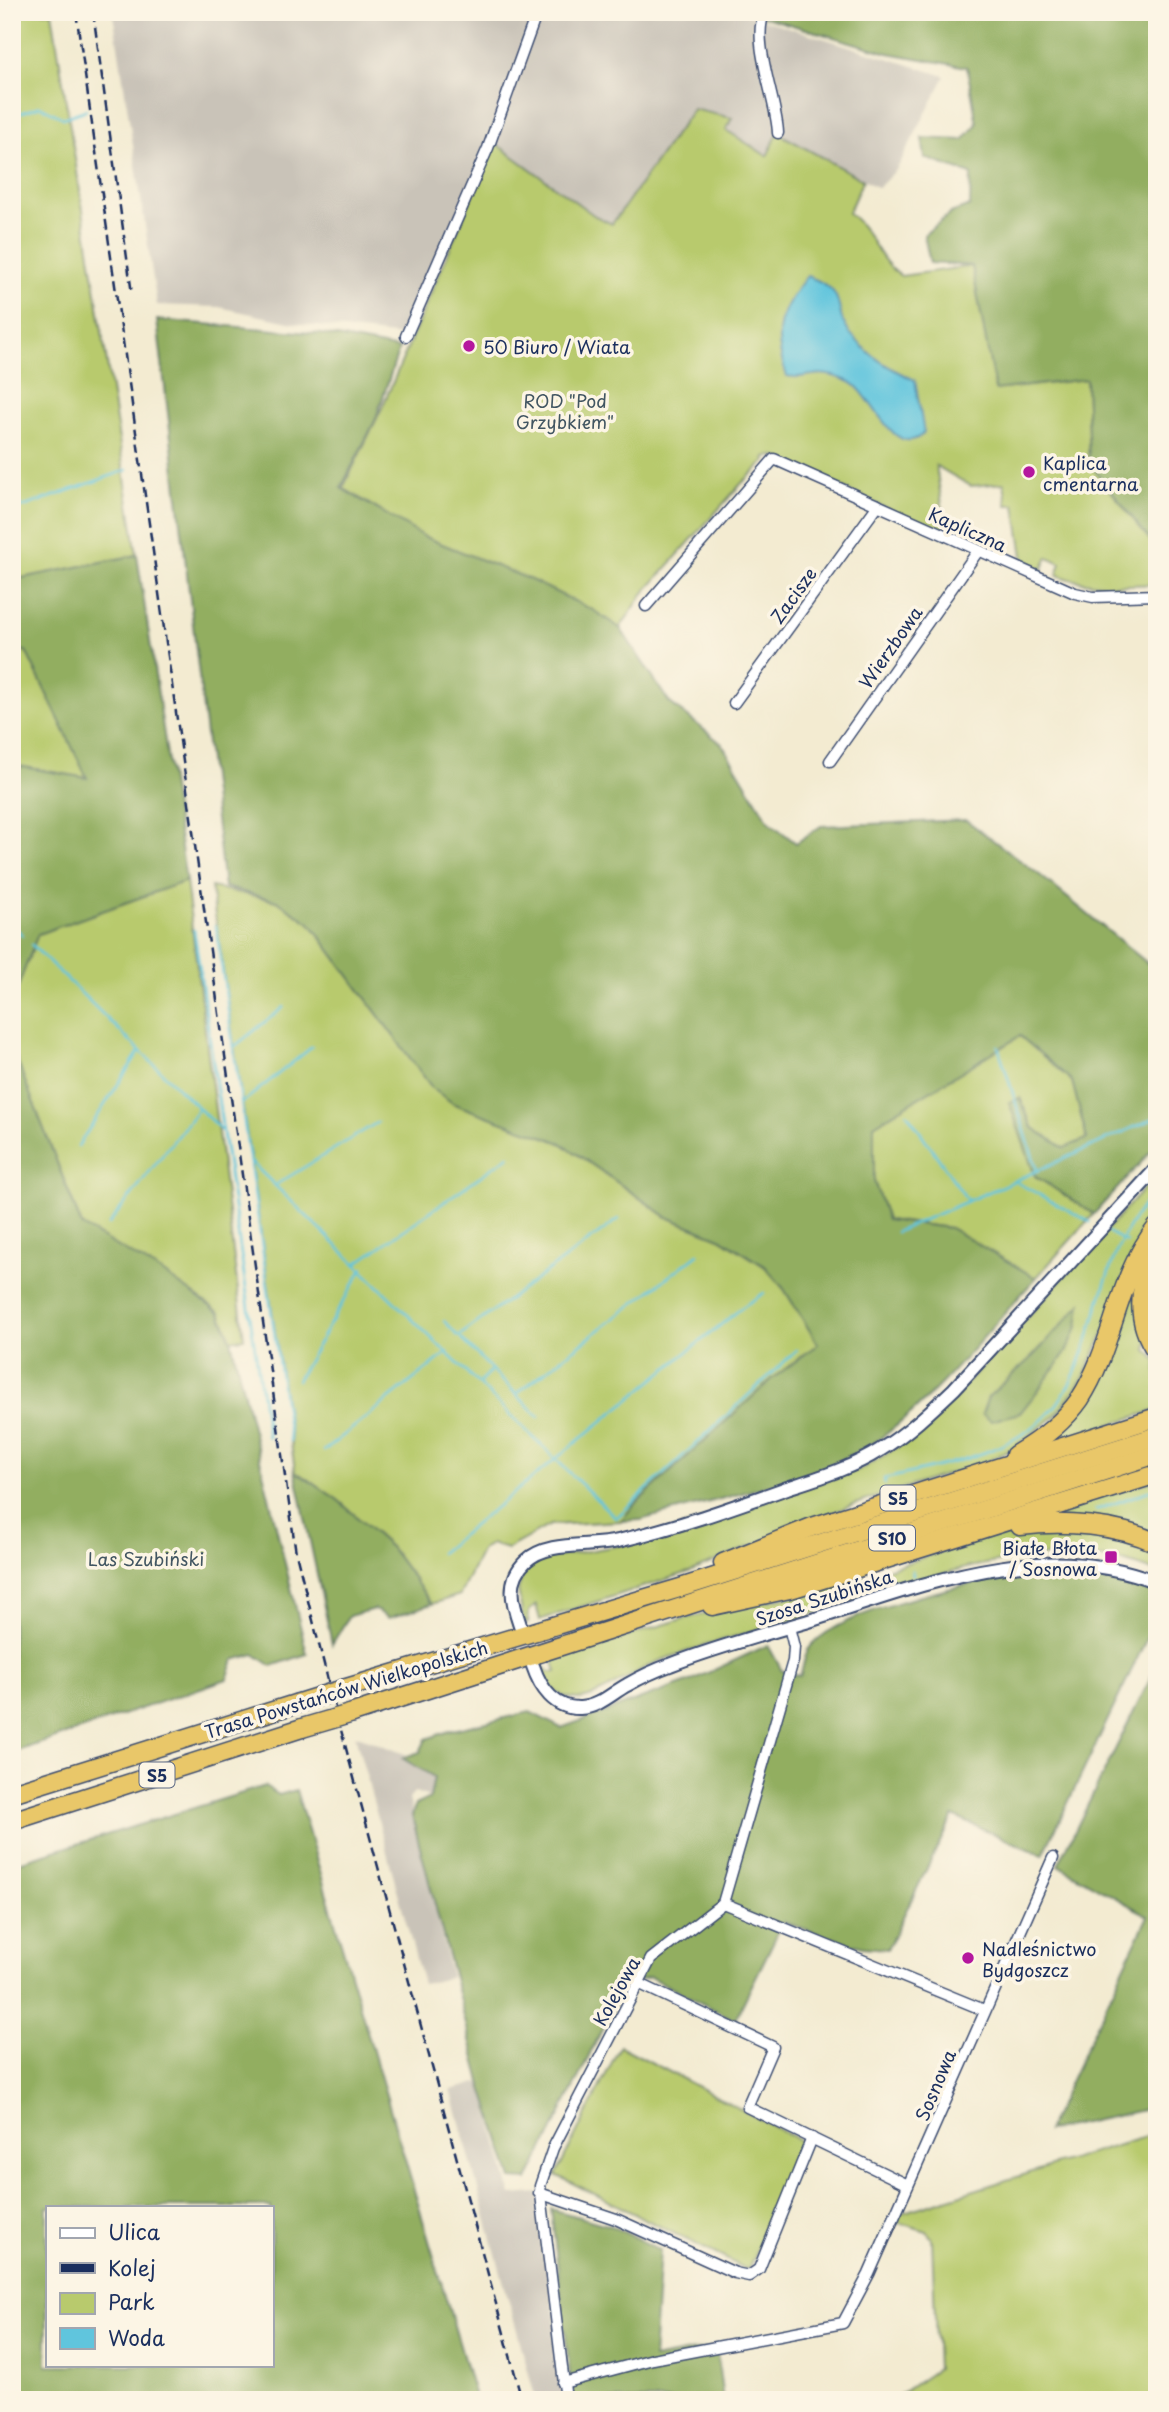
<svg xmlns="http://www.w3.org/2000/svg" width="1169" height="2412" font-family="'Playpen Sans',sans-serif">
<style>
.industrial{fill:#c9c3b8}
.green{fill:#b8ca6d;stroke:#6a7c66;stroke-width:2}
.forest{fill:#92ae60;stroke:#566e5f;stroke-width:2;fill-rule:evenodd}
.water{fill:#60c5dd;stroke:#3e7a9e;stroke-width:2}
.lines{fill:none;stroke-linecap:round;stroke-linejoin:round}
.stream{stroke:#60c5dd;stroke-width:2.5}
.minor-casing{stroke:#3b4b6f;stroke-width:13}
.tertiary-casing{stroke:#3b4b6f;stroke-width:16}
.motorway-casing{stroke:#3b4b6f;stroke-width:21}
.minor{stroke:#fff;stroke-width:10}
.tertiary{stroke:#fff;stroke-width:12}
.motorway{stroke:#e9c769;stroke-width:18}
.rail{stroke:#1b2f5e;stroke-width:2.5;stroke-dasharray:10 5;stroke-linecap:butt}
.motorway-bridge-casing{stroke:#3b4b6f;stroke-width:21;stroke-linecap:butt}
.motorway-bridge{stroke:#e9c769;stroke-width:18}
.poi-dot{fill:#b5179e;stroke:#fcf5e5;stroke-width:2.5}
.labels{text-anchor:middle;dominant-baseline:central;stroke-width:7;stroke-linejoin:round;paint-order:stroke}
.shield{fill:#fcf5e5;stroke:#5e6a86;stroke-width:2}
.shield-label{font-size:16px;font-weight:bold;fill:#1b2f5e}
.poi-label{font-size:18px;fill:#1b2f5e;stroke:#fcf5e5;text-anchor:start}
.park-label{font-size:18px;fill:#425662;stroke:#fcf5e5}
.street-label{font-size:18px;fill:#1b2f5e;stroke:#fcf5e5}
</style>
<rect width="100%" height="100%" fill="#fcf5e5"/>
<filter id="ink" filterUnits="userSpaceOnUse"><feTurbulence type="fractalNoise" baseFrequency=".0143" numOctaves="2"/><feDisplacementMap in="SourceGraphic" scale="14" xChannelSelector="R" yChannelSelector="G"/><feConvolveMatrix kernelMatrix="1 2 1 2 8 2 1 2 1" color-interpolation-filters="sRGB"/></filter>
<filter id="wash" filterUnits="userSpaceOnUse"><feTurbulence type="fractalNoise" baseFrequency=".00686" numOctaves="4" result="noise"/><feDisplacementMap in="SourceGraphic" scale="28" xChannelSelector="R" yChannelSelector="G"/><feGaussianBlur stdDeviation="1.57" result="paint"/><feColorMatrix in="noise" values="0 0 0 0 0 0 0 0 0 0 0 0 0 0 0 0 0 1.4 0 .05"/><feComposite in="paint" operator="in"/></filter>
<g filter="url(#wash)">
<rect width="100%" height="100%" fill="#f3ebd1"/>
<g class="industrial">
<path d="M 113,12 L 739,12 L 945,76 L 897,169 L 878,188 L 779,133 L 767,156 L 726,130 L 732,119 L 694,109 L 612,224 L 595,216 L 495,144 L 410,337 L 293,323 L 219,307 L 157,305 Z"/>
<path d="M 355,1735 L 452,1772 L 448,1804 L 415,1792 L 409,1799 L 451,1977 L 423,1984 Z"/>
<path d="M 481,2082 L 511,2195 L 539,2193 L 566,2400 L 536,2400 L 451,2090 Z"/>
</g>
<g class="green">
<path d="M 12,12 L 52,12 L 137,555 L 12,580 Z"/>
<path d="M 693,109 L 732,118 L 726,130 L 767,156 L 778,133 L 863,180 L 848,213 C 871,229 877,260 901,276 L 972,266 L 996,390 L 1086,379 L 1089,463 L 1157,549 L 1157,584 C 1121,586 1091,587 1057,575 L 1061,563 L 1048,557 L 1042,570 L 1024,562 L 1015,505 L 1007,505 L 1004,483 L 971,486 L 936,466 L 947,537 L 775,456 L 765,457 L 766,461 L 741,484 L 643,594 L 620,628 C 558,588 490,570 425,537 C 396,522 371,504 343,488 L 381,410 L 495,143 L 595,216 L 612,224 Z"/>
<path d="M 12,651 L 26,651 L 88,778 L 12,765 Z"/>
<path d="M 186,881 L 244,1338 L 231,1340 L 220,1313 L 162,1272 L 82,1226 L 12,1048 L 12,1002 L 38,934 Z"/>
<path d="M 211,887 L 277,901 L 310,923 L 433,1089 L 561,1143 L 667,1217 L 720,1238 L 765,1267 L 784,1289 L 818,1344 L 772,1379 L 633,1506 L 621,1521 L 550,1525 L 507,1549 L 491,1544 L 482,1549 L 460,1595 L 432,1604 L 390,1547 L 338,1500 L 295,1471 Z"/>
<path d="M 1020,1036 L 1072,1081 L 1087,1139 L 1064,1148 L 1032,1127 L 1020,1098 L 1035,1176 L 1094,1214 L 1036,1278 L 950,1228 L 887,1220 L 874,1181 L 874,1125 Z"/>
<path d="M 1157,1174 L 1157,1219 L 1083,1378 L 1054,1417 L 1012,1449 L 988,1461 L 849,1506 L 689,1572 L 540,1620 L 536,1605 L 529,1611 L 528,1623 L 524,1624 L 518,1590 L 522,1576 L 538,1560 L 633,1543 L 861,1469 L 896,1448 L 927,1423 L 973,1377 Z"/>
<path d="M 1157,1233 L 1147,1350 L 1157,1361 L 1157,1410 L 1037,1447 L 1113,1335 Z"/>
<path d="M 1157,1479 L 1157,1538 L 1040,1515 Z"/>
<path d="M 1025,1530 L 1089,1530 L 1157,1550 L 1157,1573 C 1055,1526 901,1585 801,1617 C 754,1631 705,1644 659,1661 C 636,1670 599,1699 578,1699 C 555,1699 545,1683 539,1663 L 550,1672 L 557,1672 L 553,1659 L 682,1619 L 832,1587 L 989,1536 Z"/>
<path d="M 620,2046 L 805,2143 L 748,2270 L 556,2175 Z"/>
<path d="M 1157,2133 L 1157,2400 L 899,2400 L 899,2395 L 937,2369 L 932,2239 L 927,2231 L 897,2222 L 901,2213 Z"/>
</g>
<g class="forest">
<path d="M 748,12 L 1157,12 L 1157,549 L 1089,463 L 1086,379 L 995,390 L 972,266 L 930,263 L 924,235 L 951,213 L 970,206 L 971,174 L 925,158 L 922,138 L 963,140 L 977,124 L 967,67 L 888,53 Z"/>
<path d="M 157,320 L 322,334 L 399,349 L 375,421 L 341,488 L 425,537 L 531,580 L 593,610 L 620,628 L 669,702 L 722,744 L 769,822 L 796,843 L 821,826 L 966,820 L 1041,876 L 1157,971 L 1157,1145 L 1094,1214 L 1035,1176 L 1009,1102 L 1020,1098 L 1032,1127 L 1064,1148 L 1087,1139 L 1072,1081 L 1020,1036 L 874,1125 L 874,1181 L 887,1220 L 950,1228 L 1036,1278 C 988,1330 942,1391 885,1435 C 831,1476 709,1501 641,1520 L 621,1521 L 633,1506 L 772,1379 L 818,1344 L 784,1289 L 765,1266 L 720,1238 L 667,1217 L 561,1143 L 454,1104 L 433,1089 L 310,923 L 277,901 L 224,887 Z"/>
<path d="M 137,555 L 186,881 L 38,934 L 12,1002 L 12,765 L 87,778 L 26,651 L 12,651 L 12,580 Z"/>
<path d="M 12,1048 L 82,1226 L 162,1272 L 220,1313 L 231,1340 L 307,1654 L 272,1666 L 254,1654 L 234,1660 L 227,1679 L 12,1753 Z"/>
<path d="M 1081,1304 L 1078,1327 L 1066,1352 L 1040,1388 L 1020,1413 L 991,1421 L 982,1414 L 988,1397 L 1033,1356 Z"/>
<path d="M 295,1471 L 338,1500 L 390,1547 L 432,1604 L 389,1618 L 374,1609 L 349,1616 L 332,1644 Z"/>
<path d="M 1066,1573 L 1119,1581 L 1157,1594 L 1157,1617 L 1043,1855 L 953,1816 L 887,1949 L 862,1947 L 783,1922 L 735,2020 L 650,1977 L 624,1985 L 528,2180 L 512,2179 L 481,2082 L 412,1816 L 415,1805 L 430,1798 L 434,1777 L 402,1758 L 420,1752 L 426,1739 L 452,1730 L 530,1712 L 561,1728 L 688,1682 L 768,1645 L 782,1671 L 800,1676 C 803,1669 804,1657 808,1650 C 833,1611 964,1585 1010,1575 L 1010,1579 Z"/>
<path d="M 1157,1665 L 1157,2107 L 1047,2131 L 1148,1916 L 1058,1865 Z"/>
<path d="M 265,1786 L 279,1795 L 296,1790 L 476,2400 L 12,2400 L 12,1864 ZM 47,2207 L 271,2207 L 271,2365 L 47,2365 Z"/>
<path d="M 551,2209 L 614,2227 L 660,2250 L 653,2359 L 716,2347 L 723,2400 L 573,2400 Z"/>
</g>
<path class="water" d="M 807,276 C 852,292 830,308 850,333 C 869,356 888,368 915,380 L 924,433 C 894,463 872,392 850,382 C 839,377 825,372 813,375 C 802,376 799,379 787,376 C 771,333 779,311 807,276 Z"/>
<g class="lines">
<g class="stream">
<path d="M 12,116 L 40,106 L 63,118 L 86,110"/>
<path d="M 12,511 L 127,470"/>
<path d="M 12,924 L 23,936"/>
<path d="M 216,926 L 290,1441"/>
<path d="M 194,930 L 223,1132"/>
<path d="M 32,945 L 223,1132 L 268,1437"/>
<path d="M 235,1046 L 284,1007"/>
<path d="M 998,1046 L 1037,1170"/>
<path d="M 243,1102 L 312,1047"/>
<path d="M 907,1113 L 968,1201"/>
<path d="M 78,1146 L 139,1052"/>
<path d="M 250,1161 L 616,1518 L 797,1350"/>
<path d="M 1014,1181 L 1157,1117"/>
<path d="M 277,1184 L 378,1122"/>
<path d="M 109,1224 L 199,1108"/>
<path d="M 896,1232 L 1014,1181 L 1090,1222"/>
<path d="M 1108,1232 L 1126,1242"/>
<path d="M 357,1263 L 509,1156"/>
<path d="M 444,1321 L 458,1336"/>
<path d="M 492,1370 L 516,1394 L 698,1254"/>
<path d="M 297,1380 L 363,1268"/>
<path d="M 480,1382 L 492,1370 L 459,1336 L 619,1219"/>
<path d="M 517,1395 L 539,1417"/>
<path d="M 324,1451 L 448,1352"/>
<path d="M 885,1484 L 884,1479 C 941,1466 1019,1453 1057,1404 C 1076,1378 1086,1347 1095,1316 C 1111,1262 1120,1231 1157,1188"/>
<path d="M 1096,1510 L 1157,1488"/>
<path d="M 440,1553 L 744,1306 L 764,1293"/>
<path d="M 912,1570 L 913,1575"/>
</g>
</g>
</g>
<g filter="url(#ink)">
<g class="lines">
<g class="minor-casing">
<g id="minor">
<path d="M 765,12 C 750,39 777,101 778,133"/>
<path d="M 406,336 L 488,148 L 537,12"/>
<path d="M 646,606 L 774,459 L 1075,593 L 1093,597 L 1157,595"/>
<path d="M 734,703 L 878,505"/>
<path d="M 830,761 L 978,551"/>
<path d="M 723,1903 L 984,2010"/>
<path d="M 638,1983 L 773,2047 L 747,2107 L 908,2185"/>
<path d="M 539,2193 L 616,2219 L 735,2273 L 749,2276 L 759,2269 L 812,2138"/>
<path d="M 563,2383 L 653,2359 L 843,2323 L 869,2274 L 1053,1858"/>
<path d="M 566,2400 L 540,2186 L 553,2148 L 651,1959 L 723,1903 L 793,1661 L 794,1647 L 789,1627"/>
</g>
</g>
<g class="tertiary-casing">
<g id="tertiary">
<path d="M 520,1625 C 512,1602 506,1580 526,1561 C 548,1540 590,1548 618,1541 C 675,1528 731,1508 787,1488 C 818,1478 852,1468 880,1450 C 908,1433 931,1411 954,1389 L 1157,1168"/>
<path d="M 533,1666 C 540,1687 554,1709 580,1708 C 599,1707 612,1693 627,1685 C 641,1677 656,1670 670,1665 C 716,1647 765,1634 812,1620 C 922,1585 1041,1536 1157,1582"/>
</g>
</g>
<g class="motorway-casing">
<g id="motorway">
<path d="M 1157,1255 C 1136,1285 1136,1323 1157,1352"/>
<path d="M 1015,1455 C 1039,1441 1064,1422 1080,1399 C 1115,1345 1116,1278 1157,1227"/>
<path d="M 1020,1526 C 1064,1521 1116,1524 1157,1543"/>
<path d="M 723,1563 L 812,1527 L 1157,1417"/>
<path d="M 712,1606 L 794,1588 L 1157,1474"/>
<path d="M 346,1688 L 680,1588 L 1157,1436"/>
<path d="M 353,1713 L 1157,1454"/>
<path d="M 12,1793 L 295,1704"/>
<path d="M 12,1821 L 302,1728"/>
</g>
</g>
<use href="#minor" class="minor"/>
<use href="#tertiary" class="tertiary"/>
<use href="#motorway" class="motorway"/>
<g class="rail">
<path d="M 76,12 L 296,1553 L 334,1704 L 522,2400"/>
<path d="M 93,12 L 132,294"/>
</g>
<g class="motorway-bridge-casing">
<g id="motorway-bridge">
<path d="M 295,1704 L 346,1688"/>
<path d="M 302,1728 L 353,1713"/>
</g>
</g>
<use href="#motorway-bridge" class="motorway-bridge"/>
</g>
</g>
<g class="poi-dot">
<circle cx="469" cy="346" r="7"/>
<circle cx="1029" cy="472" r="7"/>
<rect x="1104" y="1550" width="14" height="14" rx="3.5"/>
<circle cx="968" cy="1958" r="7"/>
</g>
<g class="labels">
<g class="shield">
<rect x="880.5" y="1485.5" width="35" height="25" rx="5"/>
<rect x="869" y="1525.5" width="46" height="25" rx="5"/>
<rect x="139.5" y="1762.5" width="35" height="25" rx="5"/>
</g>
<g class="shield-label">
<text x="898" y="1498">S5</text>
<text x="892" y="1538">S10</text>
<text x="157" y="1775">S5</text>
</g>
<g class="poi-label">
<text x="483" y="346">50 Biuro / Wiata</text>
<text x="1043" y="462">Kaplica<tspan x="1043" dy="21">cmentarna</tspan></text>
<text x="1097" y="1547" text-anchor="end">Białe Błota<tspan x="1097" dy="21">/ Sosnowa</tspan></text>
<text x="982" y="1948">Nadleśnictwo<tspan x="982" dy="21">Bydgoszcz</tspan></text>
</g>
<g class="park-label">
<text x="565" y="400">ROD "Pod<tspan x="565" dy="21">Grzybkiem"</tspan></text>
<text x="146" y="1558">Las Szubiński</text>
</g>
<g class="street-label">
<text transform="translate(968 529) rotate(24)">Kapliczna</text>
<text transform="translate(793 595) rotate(-54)">Zacisze</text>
<text transform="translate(890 647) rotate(-55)">Wierzbowa</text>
<text transform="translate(824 1597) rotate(-18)">Szosa Szubińska</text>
<text transform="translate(346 1689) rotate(-17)">Trasa Powstańców Wielkopolskich</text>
<text transform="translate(616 1991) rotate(-61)">Kolejowa</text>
<text transform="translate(935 2085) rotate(-67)">Sosnowa</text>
</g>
</g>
<rect width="1169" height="2412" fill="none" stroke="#fcf5e5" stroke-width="42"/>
<rect x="46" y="2206" width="228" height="161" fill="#fcf5e5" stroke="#a2a6af" stroke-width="2"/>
<rect x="60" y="2228" width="35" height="10" fill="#ffffff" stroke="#a2a6af" stroke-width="2"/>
<text x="108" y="2240" font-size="21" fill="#1b2f5e">Ulica</text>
<rect x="60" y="2263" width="35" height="10" fill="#1b2f5e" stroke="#a2a6af" stroke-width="2"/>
<text x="108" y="2276" font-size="21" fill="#1b2f5e">Kolej</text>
<rect x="60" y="2293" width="35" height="21" fill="#b8ca6d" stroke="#a2a6af" stroke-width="2"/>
<text x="108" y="2310" font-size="21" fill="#1b2f5e">Park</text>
<rect x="60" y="2328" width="35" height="21" fill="#60c5dd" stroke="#a2a6af" stroke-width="2"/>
<text x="108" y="2346" font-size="21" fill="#1b2f5e">Woda</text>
</svg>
